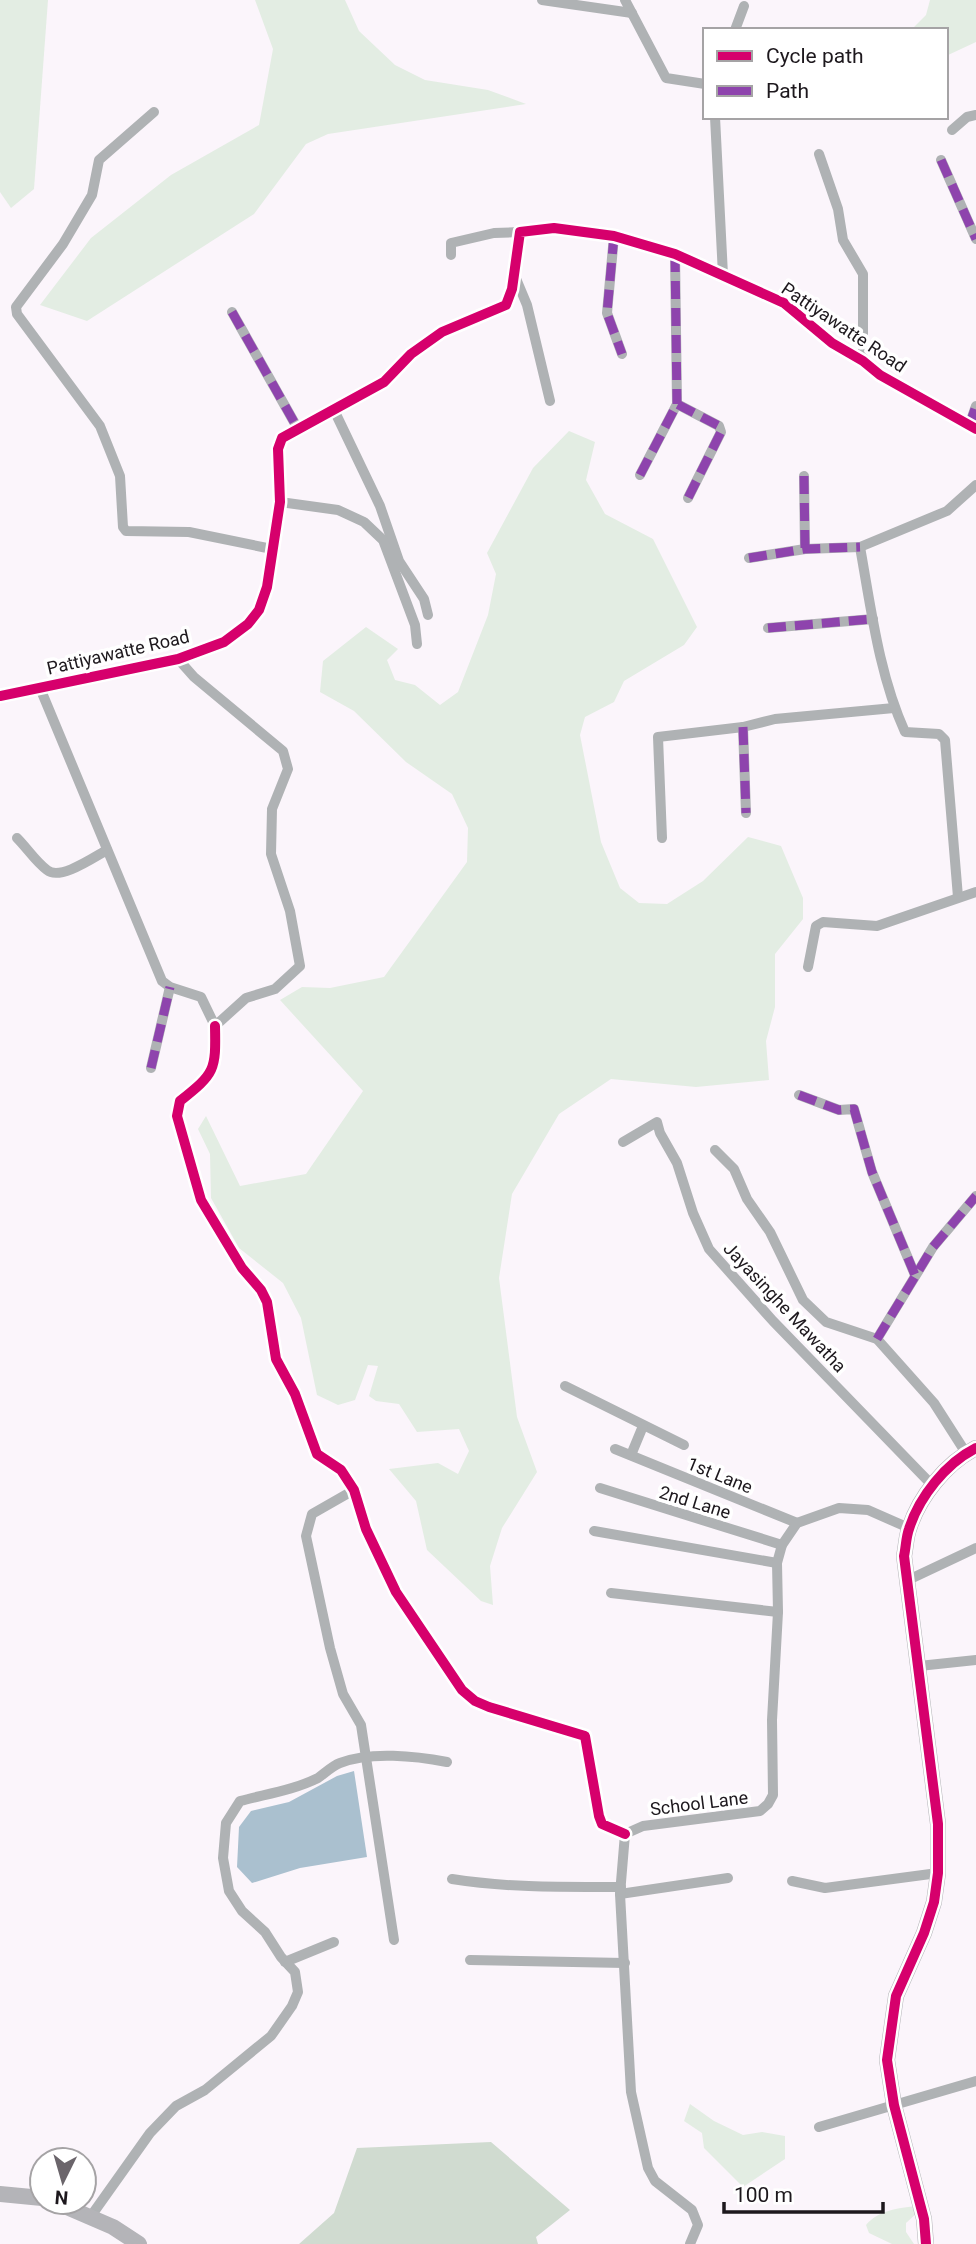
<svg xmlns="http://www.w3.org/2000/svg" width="976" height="2244" font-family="Roboto,sans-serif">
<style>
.green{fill:#e3ede3}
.forest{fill:#d0dbd0}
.water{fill:#aac0cf}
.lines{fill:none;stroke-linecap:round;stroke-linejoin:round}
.street{stroke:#afb2b4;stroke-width:10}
.primary{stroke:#b4b4b8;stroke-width:16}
.quiet{stroke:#8e44ad;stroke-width:9;stroke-dasharray:18 9;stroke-linecap:butt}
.cycleway-casing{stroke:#fff;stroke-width:15}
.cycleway{stroke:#d6006c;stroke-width:10}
.labels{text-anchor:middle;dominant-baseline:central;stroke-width:7;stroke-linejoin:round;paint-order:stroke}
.street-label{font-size:18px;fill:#1d181d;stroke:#fff}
</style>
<rect width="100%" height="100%" fill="#fbf5fb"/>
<g class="green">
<path d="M 0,0 L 48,0 L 34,189 L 11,208 L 0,192 Z"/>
<path d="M 255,0 L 345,0 L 359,31 L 395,65 L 425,80 L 488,90 L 526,104 L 328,134 L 306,144 L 254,214 L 87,321 L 40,305 L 91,238 L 171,175 L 259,125 L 273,49 Z"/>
<path d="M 930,0 L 976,0 L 976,42 L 946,56 L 946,30 L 911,30 L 926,15 Z"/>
<path d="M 569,431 L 595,442 L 586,480 L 605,514 L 653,539 L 697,627 L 684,645 L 624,681 L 614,702 L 585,717 L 580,735 L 601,842 L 620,888 L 639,903 L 667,904 L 703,881 L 748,837 L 781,846 L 803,898 L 803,919 L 775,954 L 775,1007 L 766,1041 L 769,1080 L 696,1087 L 611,1079 L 559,1114 L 512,1194 L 499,1278 L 517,1417 L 537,1472 L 502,1528 L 490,1566 L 493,1605 L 481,1601 L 427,1550 L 416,1501 L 389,1469 L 438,1463 L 458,1474 L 469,1451 L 459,1429 L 417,1432 L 399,1404 L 376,1401 L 369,1396 L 378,1366 L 368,1365 L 355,1400 L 338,1405 L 317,1395 L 301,1318 L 283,1283 L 239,1248 L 211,1198 L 210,1154 L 198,1129 L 206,1116 L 240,1186 L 306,1174 L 363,1091 L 280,1000 L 302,987 L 330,988 L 384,977 L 467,862 L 468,828 L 452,794 L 406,762 L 354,711 L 320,692 L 323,661 L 366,627 L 398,649 L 387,660 L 395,680 L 415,685 L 440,705 L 458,692 L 488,615 L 496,574 L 487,553 L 533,468 Z"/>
<path d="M 690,2104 L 714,2121 L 743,2135 L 762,2132 L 785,2136 L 785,2159 L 743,2187 L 704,2148 L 702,2133 L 684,2121 Z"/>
<path d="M 917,2206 L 918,2212 L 906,2223 L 906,2232 L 914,2244 L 892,2244 L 869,2233 L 866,2225 C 879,2210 898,2208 917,2206 Z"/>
</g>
<path class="forest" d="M 491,2142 L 570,2210 L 536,2237 L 538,2244 L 299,2244 L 334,2213 L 357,2148 Z"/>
<path class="water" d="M 354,1771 L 367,1857 L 300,1868 L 252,1883 L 237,1867 L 239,1827 L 251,1811 L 289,1802 L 337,1776 Z"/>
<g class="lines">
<g class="street">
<path d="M 542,0 L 632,13"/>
<path d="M 625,0 L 666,78 L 705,84"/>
<path d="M 735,30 L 744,6"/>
<path d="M 154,112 L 99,160 L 92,195 L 63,244 L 16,307 L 17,314 L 100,426 L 120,476 L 123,527 L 126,531 L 189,532 L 272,549"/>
<path d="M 715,117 L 723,275"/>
<path d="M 952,130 L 967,117 L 976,115"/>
<path d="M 819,154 L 838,209 L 843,240 L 863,274 L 863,361"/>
<path d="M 941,160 L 976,239"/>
<path d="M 614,236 L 607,313 L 622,354"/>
<path d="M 675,254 L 677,404"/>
<path d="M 451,255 L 451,243 L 494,233 L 520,232"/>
<path d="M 514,274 L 527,305 L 550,401"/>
<path d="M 232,312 L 298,429"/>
<path d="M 334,410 L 380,506 L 399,561 L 424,599 L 428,615"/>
<path d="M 969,426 L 976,406"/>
<path d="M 640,475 L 677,404 L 719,426 L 721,432 L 688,498"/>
<path d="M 804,476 L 805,549"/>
<path d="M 280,502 L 338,510 L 364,522 L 383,540 L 415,625 L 417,644"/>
<path d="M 749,558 L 805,549 L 860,547"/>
<path d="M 768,628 L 873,619"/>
<path d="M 40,688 L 162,981 L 170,987 L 201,997 L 215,1026 L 246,998 L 275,989 L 300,966 L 290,911 L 271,854 L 272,809 L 288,769 L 283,751 L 194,677 L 178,659"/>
<path d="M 0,696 L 178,659 L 224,642 L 248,624 L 259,610 L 267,587 L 280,502 L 278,449 L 282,438 L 384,382 L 411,354 L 442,332 L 506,305 L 512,289 L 520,232 L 554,228 L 614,236 L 675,254 L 784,303 L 832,343 L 863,361 L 880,375 L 976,429"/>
<path d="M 743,727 L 746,813"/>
<path d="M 17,838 C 27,848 36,862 47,870 C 60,881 94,857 107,850"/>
<path d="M 662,838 L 658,737 L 743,727 L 775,719 L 894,708"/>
<path d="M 958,897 L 945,740 L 939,734 L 905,732 C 879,675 871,608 860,547 L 947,511 L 976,485"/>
<path d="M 808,967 L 816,926 L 823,922 L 877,926 L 976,892"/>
<path d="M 215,1026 C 216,1071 215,1073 180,1101 L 177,1116 L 201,1200 L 242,1268 L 261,1290 L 267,1302 L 276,1359 L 295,1394 L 317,1454 L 341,1470 L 354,1490 L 366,1529 L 396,1592 L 462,1690 L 475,1701 L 489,1707 L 585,1736 L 599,1816 L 602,1824 L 625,1834"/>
<path d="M 151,1068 L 170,987"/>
<path d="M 799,1095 L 839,1110 L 854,1109 L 872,1172 L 915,1275"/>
<path d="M 623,1142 L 657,1122 L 660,1133 L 677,1163 L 693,1213 L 709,1249 L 773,1321 L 932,1485"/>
<path d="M 715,1150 L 734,1169 L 747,1199 L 770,1232 L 803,1300 L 826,1322 L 877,1339 L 934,1403 L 966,1453"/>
<path d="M 877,1339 L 933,1247 L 976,1196"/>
<path d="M 565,1386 L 684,1445"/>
<path d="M 615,1449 L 797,1523"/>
<path d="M 631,1455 L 643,1426"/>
<path d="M 600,1488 L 782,1545"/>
<path d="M 354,1490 L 312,1514 L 306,1536 L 330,1648 L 343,1694 L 361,1725 L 394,1940"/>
<path d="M 594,1531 L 777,1563"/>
<path d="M 906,1581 L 976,1548"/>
<path d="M 611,1593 L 778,1612"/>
<path d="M 919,1666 L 976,1660"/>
<path d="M 452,1879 C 509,1888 564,1887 621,1887"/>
<path d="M 792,1881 L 825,1888 L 938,1873"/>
<path d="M 620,1894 L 728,1878"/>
<path d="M 470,1960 L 625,1963"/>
<path d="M 285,1962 L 334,1942"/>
<path d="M 819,2127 L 976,2081"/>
<path d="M 91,2216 L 150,2133 L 176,2106 L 205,2090 L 271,2036 L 292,2006 L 298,1992 L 295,1972 L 281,1957 L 265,1932 L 242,1911 L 229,1891 L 223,1858 L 226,1823 L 240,1801 C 266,1794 294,1790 318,1778 C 325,1773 332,1766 340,1763 C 370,1751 416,1756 447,1762"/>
<path d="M 690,2244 L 698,2225 L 692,2210 L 655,2181 L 648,2168 L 631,2092 L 620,1894 L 625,1834 L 643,1826 L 760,1811 L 768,1804 L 773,1795 L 772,1720 L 778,1612 L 777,1563 L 782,1545 L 797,1523 L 839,1508 L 868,1510 L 909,1528"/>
</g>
<g class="primary">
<path d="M 0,2194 L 42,2198"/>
<path d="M 55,2202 L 113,2227 L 139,2244"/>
<path d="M 926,2244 L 924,2219 L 894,2105 L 887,2060 L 896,1996 L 924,1933 L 934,1902 L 938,1873 L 938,1824 L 904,1556 C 906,1547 906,1537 909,1529 C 919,1497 946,1463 976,1448"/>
</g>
<g class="quiet">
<path d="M 941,160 L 976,239"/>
<path d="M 614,236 L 607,313 L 622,354"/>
<path d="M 675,254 L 677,404"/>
<path d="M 232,312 L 298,429"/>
<path d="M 969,426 L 976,406"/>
<path d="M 640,475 L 677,404 L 719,426 L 721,432 L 688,498"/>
<path d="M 804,476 L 805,549"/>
<path d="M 749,558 L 805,549 L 860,547"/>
<path d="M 768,628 L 873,619"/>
<path d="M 743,727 L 746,813"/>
<path d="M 151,1068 L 170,987"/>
<path d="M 799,1095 L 839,1110 L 854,1109 L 872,1172 L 915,1275"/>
<path d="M 877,1339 L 933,1247 L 976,1196"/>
</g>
<g class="cycleway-casing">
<g id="cycleway">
<path d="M 0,696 L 178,659 L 224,642 L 248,624 L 259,610 L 267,587 L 280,502 L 278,449 L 282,438 L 384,382 L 411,354 L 442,332 L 506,305 L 512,289 L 520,232 L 554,228 L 614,236 L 675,254 L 784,303 L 832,343 L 863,361 L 880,375 L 976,429"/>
<path d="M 215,1026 C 216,1071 215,1073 180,1101 L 177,1116 L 201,1200 L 242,1268 L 261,1290 L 267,1302 L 276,1359 L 295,1394 L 317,1454 L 341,1470 L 354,1490 L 366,1529 L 396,1592 L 462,1690 L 475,1701 L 489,1707 L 585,1736 L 599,1816 L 602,1824 L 625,1834"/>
<path d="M 926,2244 L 924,2219 L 894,2105 L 887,2060 L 896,1996 L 924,1933 L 934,1902 L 938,1873 L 938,1824 L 904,1556 C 906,1547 906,1537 909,1529 C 919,1497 946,1463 976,1448"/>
</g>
</g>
<use href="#cycleway" class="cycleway"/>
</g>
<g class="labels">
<g class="street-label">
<text transform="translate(844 327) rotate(34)">Pattiyawatte Road</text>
<text transform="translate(118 652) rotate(-13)">Pattiyawatte Road</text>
<text transform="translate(785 1307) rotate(47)">Jayasinghe Mawatha</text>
<text transform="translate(720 1475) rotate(22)">1st Lane</text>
<text transform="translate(695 1502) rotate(17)">2nd Lane</text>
<text transform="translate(699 1803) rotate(-7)">School Lane</text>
</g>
</g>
<rect x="703" y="28" width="245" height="91" fill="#ffffff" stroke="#a5a3a5" stroke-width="2"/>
<rect x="717" y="51" width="35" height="10" fill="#d6006c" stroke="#a5a3a5" stroke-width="2"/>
<text x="766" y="63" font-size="21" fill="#1d181d">Cycle path</text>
<rect x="717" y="86" width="35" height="10" fill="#8e44ad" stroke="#a5a3a5" stroke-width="2"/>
<text x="766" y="98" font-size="21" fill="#1d181d">Path</text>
<g transform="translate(63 2181) rotate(185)"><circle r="33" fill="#ffffff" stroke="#a5a3a5" stroke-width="2"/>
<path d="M0-5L12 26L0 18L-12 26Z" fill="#6b656b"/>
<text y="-10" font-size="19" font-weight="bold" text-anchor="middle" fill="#1d181d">N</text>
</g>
<path d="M724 2202v10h159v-10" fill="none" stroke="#1d181d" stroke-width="3.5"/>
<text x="734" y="2202" font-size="21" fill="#1d181d" stroke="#ffffff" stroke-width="5" paint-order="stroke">100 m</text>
</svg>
